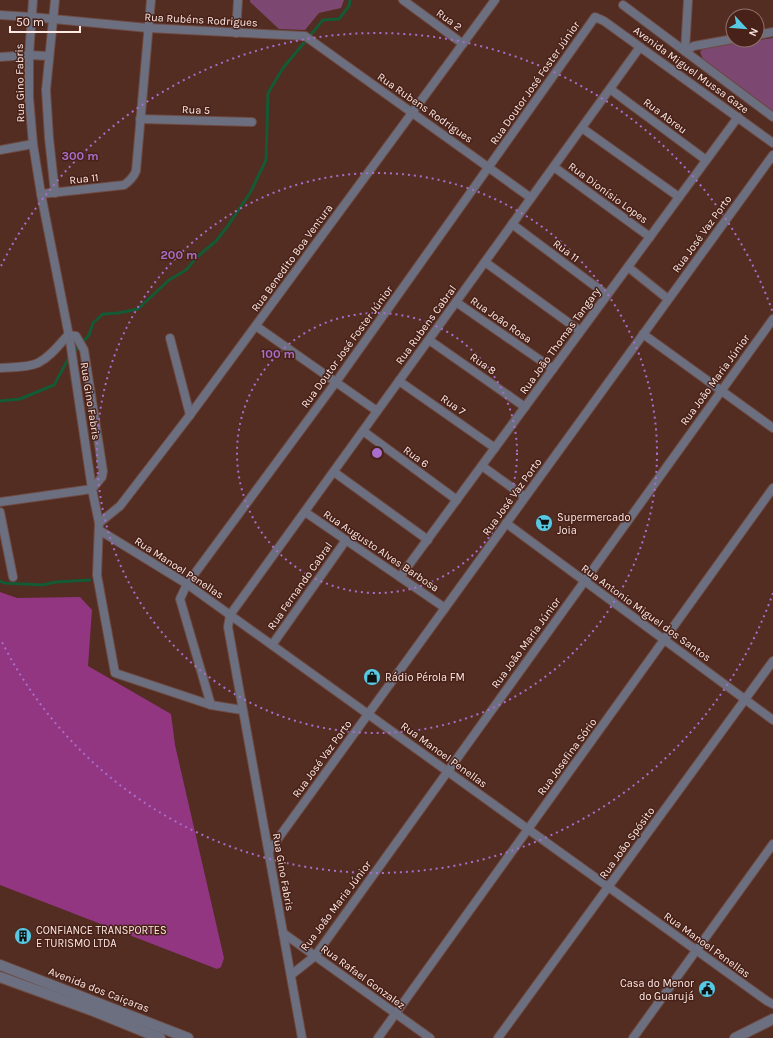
<svg xmlns="http://www.w3.org/2000/svg" width="773" height="1038" font-family="Karla,sans-serif">
<style>
.green{fill:#7c4771}
.forest{fill:#923682}
.lines{fill:none;stroke-linecap:round;stroke-linejoin:round}
.stream{stroke:#135a35;stroke-width:3}
.minor-casing{stroke:#6e4a41;stroke-width:10}
.tertiary-casing{stroke:#6e4a41;stroke-width:12}
.minor{stroke:#6b6f80;stroke-width:8}
.tertiary{stroke:#6b6f80;stroke-width:10}
.ring{fill:none;stroke:#a96ecc;stroke-width:2;stroke-dasharray:2 4}
.labels{text-anchor:middle;dominant-baseline:central;stroke-width:3;stroke-linejoin:round;paint-order:stroke}
.street-label{font-size:11px;fill:#fee9e4;stroke:#482219}
.poi-label{font-size:11px;fill:#fee9e4;stroke:#482219;text-anchor:start}
.centre{fill:#a96ecc;stroke:#482219;stroke-width:2}
.ring-label{font-size:12px;text-anchor:middle;font-weight:bold;fill:#a96ecc;stroke:#482219;stroke-width:3;stroke-linejoin:round;paint-order:stroke}
</style>
<rect width="100%" height="100%" fill="#532c22"/>
<g class="green">
<path d="M 250,0 L 344,0 L 341,8 L 319,13 L 305,30 L 279,29 L 250,2 Z"/>
<path d="M 773,38 L 773,111 L 703,59 L 700,52 L 703,48 Z"/>
</g>
<path class="forest" d="M 0,592 L 17,598 L 80,597 L 92,610 L 88,666 L 171,714 L 175,745 L 224,958 L 221,967 L 217,969 L 0,885 Z"/>
<g class="lines">
<g class="stream">
<path d="M 74,352 L 89,335 L 93,323 L 103,314 L 118,313 L 138,309 L 169,280 L 186,270 L 197,257 L 216,241 L 227,227 L 250,193 L 266,160 L 268,93 L 283,68 L 323,20 L 339,19 L 349,6 L 350,0"/>
<path d="M 0,401 L 20,399 L 54,385 L 70,356"/>
<path d="M 0,581 L 4,583 L 42,585 L 56,582 L 90,580"/>
</g>
<g class="minor-casing">
<g id="minor">
<path d="M 33,0 L 29,55 L 29,97 L 33,144 L 41,194 L 70,341 L 92,489 L 99,523 L 97,575 L 115,673 L 211,705 L 242,710"/>
<path d="M 55,0 L 46,90 L 49,138 L 55,193"/>
<path d="M 403,0 L 463,44"/>
<path d="M 623,5 L 773,117"/>
<path d="M 0,15 L 32,17 L 148,28 L 305,36 L 531,198"/>
<path d="M 236,33 L 238,0"/>
<path d="M 757,35 L 773,32"/>
<path d="M 685,51 L 688,0"/>
<path d="M 685,51 L 694,46 L 733,39"/>
<path d="M 0,57 L 29,55 L 48,56"/>
<path d="M 610,89 L 706,160"/>
<path d="M 140,119 L 252,122"/>
<path d="M 582,128 L 679,197"/>
<path d="M 0,150 L 33,144"/>
<path d="M 554,167 L 650,237"/>
<path d="M 41,194 L 124,185 C 130,181 133,178 136,171 L 151,0"/>
<path d="M 512,224 L 607,295"/>
<path d="M 485,262 L 580,331"/>
<path d="M 628,267 L 668,299"/>
<path d="M 456,302 L 553,369"/>
<path d="M 256,326 L 377,411"/>
<path d="M 643,334 L 773,428"/>
<path d="M 170,338 L 190,415"/>
<path d="M 429,340 L 525,407"/>
<path d="M 0,368 C 12,367 27,368 38,363 C 50,357 59,345 68,335 L 76,336 L 84,350 L 103,471 L 102,477 L 92,489 L 0,502"/>
<path d="M 399,381 L 495,448"/>
<path d="M 363,431 L 457,500"/>
<path d="M 482,466 L 525,497"/>
<path d="M 334,472 L 428,540"/>
<path d="M 0,512 L 13,577"/>
<path d="M 305,512 L 445,608"/>
<path d="M 99,523 L 120,506 L 190,415 L 495,0"/>
<path d="M 506,523 L 773,720"/>
<path d="M 99,530 L 187,584 L 767,1001 L 773,1004"/>
<path d="M 400,577 L 738,117"/>
<path d="M 272,645 L 346,540"/>
<path d="M 211,705 L 180,599 L 187,584 L 336,382 L 595,17 L 604,21 L 773,143"/>
<path d="M 269,851 L 773,155"/>
<path d="M 283,933 L 430,1038"/>
<path d="M 291,975 L 315,956 L 773,319"/>
<path d="M 302,1038 L 228,627 L 230,615 L 640,47"/>
<path d="M 378,1038 L 773,488"/>
<path d="M 498,1038 L 773,661"/>
<path d="M 633,1038 L 773,844"/>
</g>
</g>
<g class="tertiary-casing">
<g id="tertiary">
<path d="M 0,965 L 188,1038"/>
<path d="M 0,977 L 91,1010 L 160,1038"/>
<path d="M 735,1038 L 773,1019"/>
</g>
</g>
<use href="#minor" class="minor"/>
<use href="#tertiary" class="tertiary"/>
</g>
<g class="ring">
<circle cx="377" cy="453" r="140"/>
<circle cx="377" cy="453" r="280"/>
<path d="M773 593A420 420 0 0 1 1 640M1 266A420 420 0 0 1 773 313"/>
</g>
<defs>
<g id="supermarket-disc" transform="scale(0.9)"><circle r="9.5" fill="#57c9e3" stroke="#482219"/><path d="M-6-5.5h2.5l.6 2H6L4.5 2H-2.5L-4.4-4H-6ZM-1.5 3.2a1.3 1.3 0 1 0 .1 0ZM3 3.2a1.3 1.3 0 1 0 .1 0Z" fill="#111"/></g>
<g id="shop-disc" transform="scale(0.9)"><circle r="9.5" fill="#57c9e3" stroke="#482219"/><path d="M-5-2.5h2.3a2.7 3.5 0 0 1 5.4 0H5L5.5 6h-11ZM-1.5-2.5h3a1.5 2.3 0 0 0-3 0Z" fill="#111"/></g>
<g id="building-disc" transform="scale(0.9)"><circle r="9.5" fill="#57c9e3" stroke="#482219"/><path d="M-4-6H4V6H1V3H-1V6H-4ZM-2.5-4.3h1.7v1.8h-1.7ZM.8-4.3h1.7v1.8H.8ZM-2.5-1h1.7V.8h-1.7ZM.8-1h1.7V.8H.8Z" fill="#111"/></g>
<g id="civic-disc" transform="scale(0.9)"><circle r="9.5" fill="#57c9e3" stroke="#482219"/><path d="M-.6-6.5H3V-4.5H.6V-3L4-1V1h2V6H-6V1h2V-1L-.6-3ZM-1.2 2.5V6h2.4V2.5Z" fill="#111"/></g>
</defs>
<g fill-rule="evenodd">
<use href="#supermarket-disc" x="544" y="523"/>
<use href="#shop-disc" x="372" y="677"/>
<use href="#building-disc" x="23" y="936"/>
<use href="#civic-disc" x="707" y="989"/>
</g>
<g class="labels">
<g class="street-label">
<text transform="translate(201 20) rotate(3)">Rua Rubéns Rodrigues</text>
<text transform="translate(449 20) rotate(36)">Rua 2</text>
<text transform="translate(691 70) rotate(36)">Avenida Miguel Mussa Gaze</text>
<text transform="translate(20 83) rotate(-91)">Rua Gino Fabris</text>
<text transform="translate(535 83) rotate(-55)">Rua Doutor José Foster Júnior</text>
<text transform="translate(425 108) rotate(35)">Rua Rubens Rodrigues</text>
<text transform="translate(196 110) rotate(2)">Rua 5</text>
<text transform="translate(665 116) rotate(37)">Rua Abreu</text>
<text transform="translate(84 179) rotate(-6)">Rua 11</text>
<text transform="translate(608 193) rotate(36)">Rua Dionísio Lopes</text>
<text transform="translate(702 234) rotate(-54)">Rua José Vaz Porto</text>
<text transform="translate(566 251) rotate(37)">Rua 11</text>
<text transform="translate(292 258) rotate(-54)">Rua Benedito Boa Ventura</text>
<text transform="translate(501 320) rotate(35)">Rua João Rosa</text>
<text transform="translate(426 325) rotate(-54)">Rua Rubens Cabral</text>
<text transform="translate(560 341) rotate(-54)">Rua João Thomas Tangary</text>
<text transform="translate(347 347) rotate(-54)">Rua Doutor José Foster Júnior</text>
<text transform="translate(483 364) rotate(35)">Rua 8</text>
<text transform="translate(715 380) rotate(-54)">Rua João Maria Júnior</text>
<text transform="translate(90 401) rotate(81)">Rua Gino Fabris</text>
<text transform="translate(453 405) rotate(35)">Rua 7</text>
<text transform="translate(416 457) rotate(36)">Rua 6</text>
<text transform="translate(512 497) rotate(-54)">Rua José Vaz Porto</text>
<text transform="translate(381 551) rotate(34)">Rua Augusto Alves Barbosa</text>
<text transform="translate(179 568) rotate(33)">Rua Manoel Penellas</text>
<text transform="translate(300 586) rotate(-55)">Rua Fernando Cabral</text>
<text transform="translate(646 613) rotate(36)">Rua Antonio Miguel dos Santos</text>
<text transform="translate(526 643) rotate(-54)">Rua João Maria Júnior</text>
<text transform="translate(444 755) rotate(36)">Rua Manoel Penellas</text>
<text transform="translate(567 757) rotate(-54)">Rua Josefina Sório</text>
<text transform="translate(322 759) rotate(-54)">Rua José Vaz Porto</text>
<text transform="translate(627 843) rotate(-54)">Rua João Spósito</text>
<text transform="translate(283 872) rotate(80)">Rua Gino Fabris</text>
<text transform="translate(336 906) rotate(-53)">Rua João Maria Júnior</text>
<text transform="translate(707 945) rotate(36)">Rua Manoel Penellas</text>
<text transform="translate(363 977) rotate(36)">Rua Rafael Gonzalez</text>
<text transform="translate(99 990) rotate(21)">Avenida dos Caiçaras</text>
</g>
<g class="poi-label">
<text x="557" y="517">Supermercado<tspan x="557" dy="13">Joia</tspan></text>
<text x="385" y="677">Rádio Pérola FM</text>
<text x="36" y="930">CONFIANCE TRANSPORTES<tspan x="36" dy="13">E TURISMO LTDA</tspan></text>
<text x="694" y="983" text-anchor="end">Casa do Menor<tspan x="694" dy="13">do Guarujá</tspan></text>
</g>
</g>
<circle cx="377" cy="453" r="6" class="centre"/>
<g class="ring-label">
<text x="80" y="160">300 m</text>
<text x="179" y="259">200 m</text>
<text x="278" y="358">100 m</text>
</g>
<g transform="translate(745 28) rotate(116)"><circle r="19" fill="#482219" stroke="#91726a"/>
<path d="M0-3L7 15L0 10L-7 15Z" fill="#57c9e3"/>
<text y="-6" font-size="11" font-weight="bold" text-anchor="middle" fill="#fee9e4">N</text>
</g>
<path d="M10 26v6h70v-6" fill="none" stroke="#fee9e4" stroke-width="2"/>
<text x="16" y="26" font-size="12" fill="#fee9e4" stroke="#482219" stroke-width="3" paint-order="stroke">50 m</text>
</svg>
